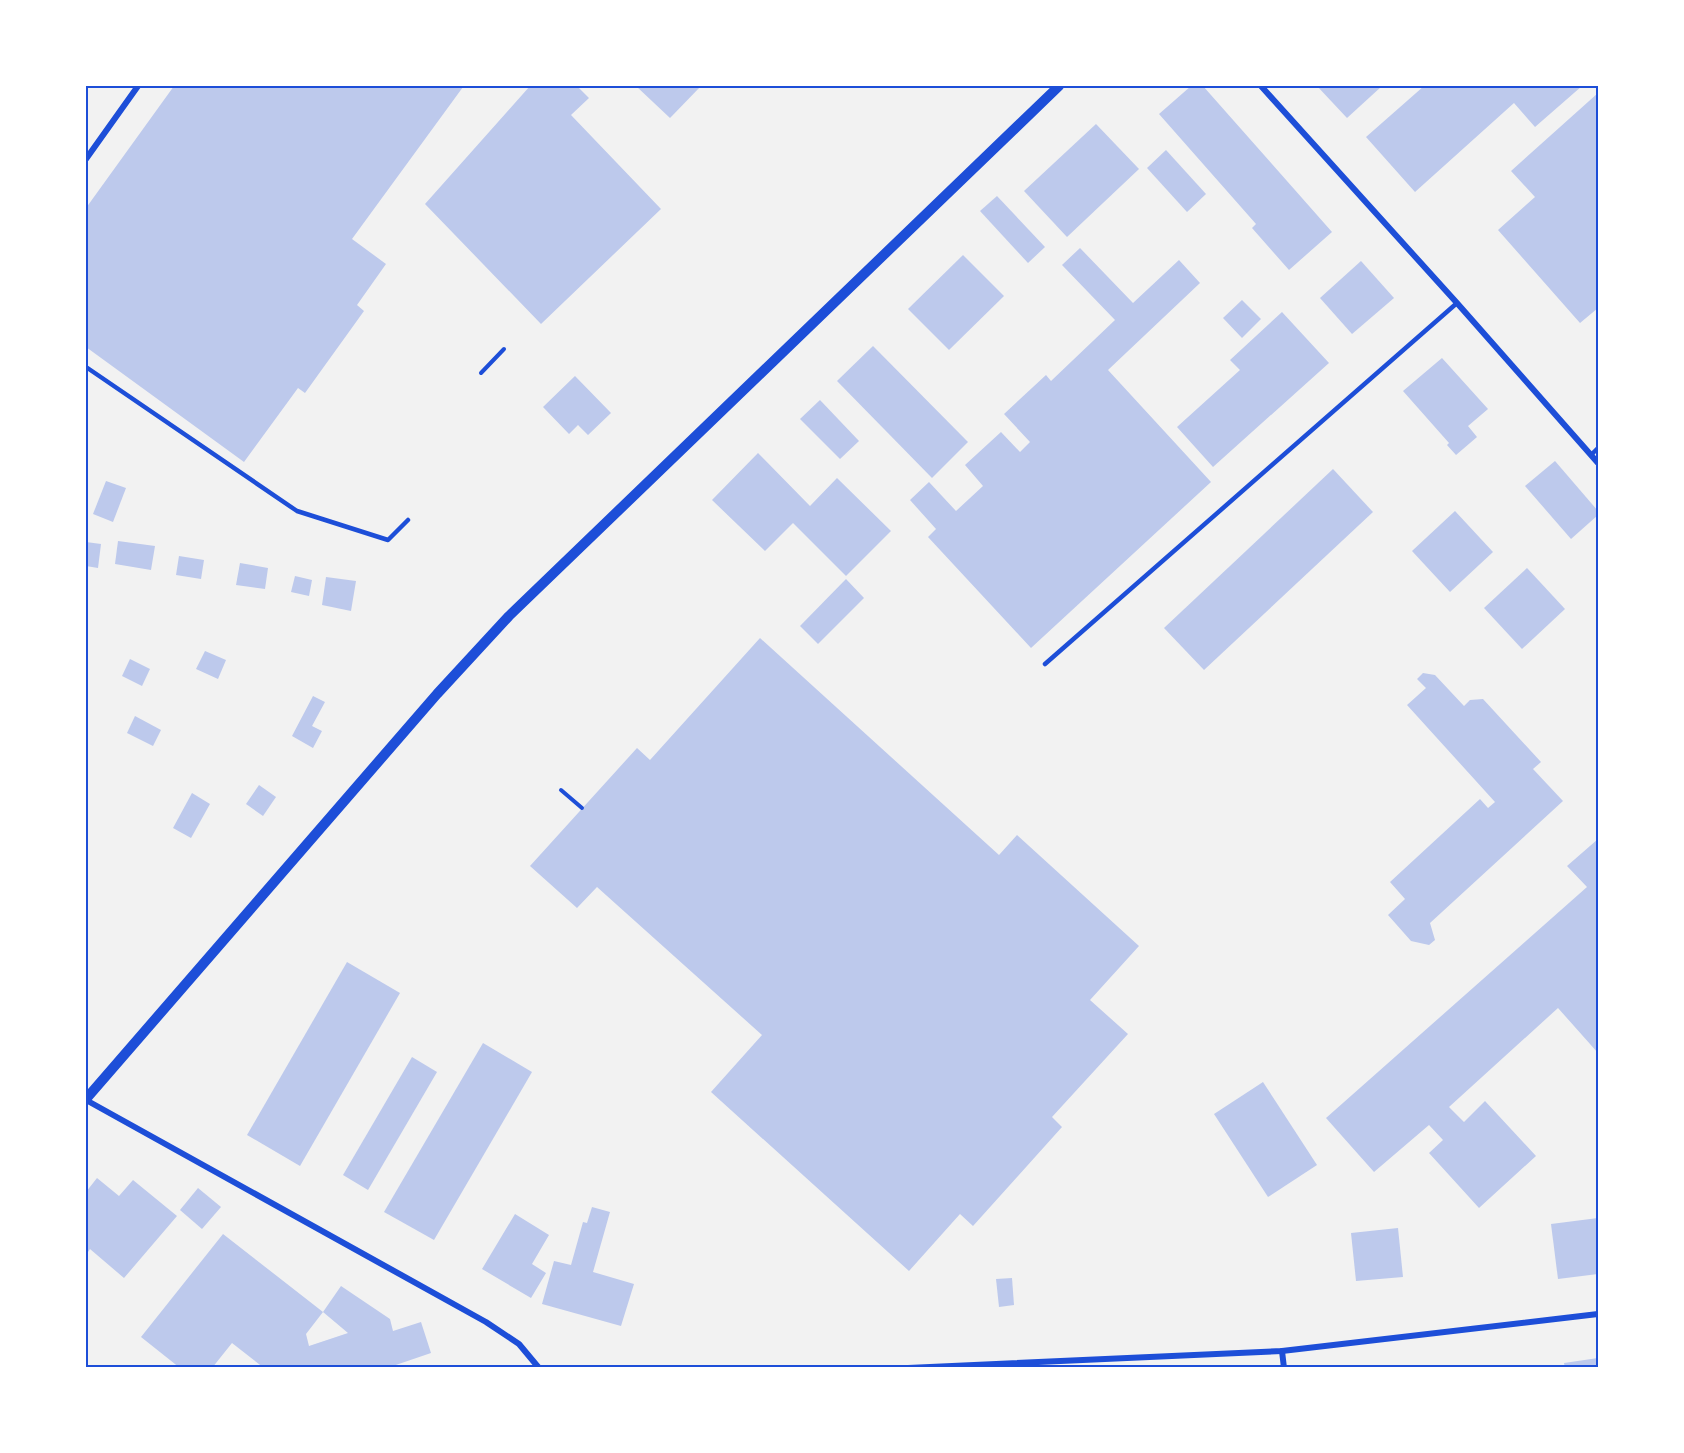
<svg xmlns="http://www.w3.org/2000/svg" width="1684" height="1453" font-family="Literata,serif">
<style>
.building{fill:#bdc9ec}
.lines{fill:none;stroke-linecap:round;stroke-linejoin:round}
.path{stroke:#1d4ed8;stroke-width:4}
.service{stroke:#1d4ed8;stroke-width:4.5}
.minor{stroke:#1d4ed8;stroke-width:6}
.tertiary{stroke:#1d4ed8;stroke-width:10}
.neatline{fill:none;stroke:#1d4ed8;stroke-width:2}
</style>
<rect width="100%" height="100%" fill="#f2f2f2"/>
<g class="building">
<path d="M 174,86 L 460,86 L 463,87 L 352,239 L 386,264 L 357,305 L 364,311 L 305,393 L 298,388 L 244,462 L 86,347 L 86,208 Z"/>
<path d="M 530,86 L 577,86 L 589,98 L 571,115 L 661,209 L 541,324 L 425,204 Z"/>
<path d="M 636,86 L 701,86 L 670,118 Z"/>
<path d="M 1191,86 L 1203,86 L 1332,232 L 1289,270 L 1252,228 L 1256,224 L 1159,114 Z"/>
<path d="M 1317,86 L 1382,86 L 1347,118 Z"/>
<path d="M 1424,86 L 1582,86 L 1535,127 L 1514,103 L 1415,192 L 1366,137 Z"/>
<path d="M 1598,93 L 1598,308 L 1580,323 L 1498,230 L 1535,197 L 1511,171 Z"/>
<path d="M 1096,124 L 1139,169 L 1067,237 L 1024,191 Z"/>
<path d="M 1166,150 L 1206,194 L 1187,212 L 1147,168 Z"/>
<path d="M 997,196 L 1045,247 L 1028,263 L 980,211 Z"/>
<path d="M 1080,248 L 1133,303 L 1179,260 L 1200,283 L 1108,370 L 1211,482 L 1031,648 L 928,537 L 936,529 L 910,500 L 929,482 L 956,511 L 983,486 L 965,465 L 1001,432 L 1020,452 L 1030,442 L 1004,414 L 1046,375 L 1051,381 L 1115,320 L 1062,265 Z"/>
<path d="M 963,255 L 1004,296 L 949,350 L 908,309 Z"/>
<path d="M 1361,261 L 1394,298 L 1352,334 L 1320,298 Z"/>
<path d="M 1242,300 L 1261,319 L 1242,338 L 1223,318 Z"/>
<path d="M 1282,312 L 1329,363 L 1213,467 L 1177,427 L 1240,370 L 1230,360 Z"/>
<path d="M 873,346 L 968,442 L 932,478 L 837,381 Z"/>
<path d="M 1442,358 L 1488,409 L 1468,426 L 1477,437 L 1456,455 L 1447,445 L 1449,443 L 1403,391 Z"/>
<path d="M 575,376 L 611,413 L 588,435 L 578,425 L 569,434 L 543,407 Z"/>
<path d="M 820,400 L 859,441 L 840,459 L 800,419 Z"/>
<path d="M 758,453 L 810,506 L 837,478 L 891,531 L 846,576 L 793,523 L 765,551 L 712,500 Z"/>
<path d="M 1555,461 L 1598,511 L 1598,515 L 1571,539 L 1525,486 Z"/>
<path d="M 1333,469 L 1373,512 L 1204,670 L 1164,628 Z"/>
<path d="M 106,481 L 126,488 L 113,522 L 93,514 Z"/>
<path d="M 1455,511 L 1493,552 L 1450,592 L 1412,551 Z"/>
<path d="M 118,541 L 155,546 L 151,570 L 115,564 Z"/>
<path d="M 86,542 L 101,544 L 98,568 L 86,566 Z"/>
<path d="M 179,556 L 204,560 L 201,579 L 176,575 Z"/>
<path d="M 240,563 L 268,568 L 265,589 L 236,585 Z"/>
<path d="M 1527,568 L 1565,609 L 1522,649 L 1484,608 Z"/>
<path d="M 295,576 L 312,580 L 309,596 L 291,592 Z"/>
<path d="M 326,577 L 356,581 L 351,611 L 322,605 Z"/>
<path d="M 846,579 L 864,598 L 818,644 L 800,626 Z"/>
<path d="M 760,638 L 999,855 L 1017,835 L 1139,946 L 1090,1000 L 1128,1034 L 1052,1117 L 1062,1127 L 973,1226 L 960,1214 L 909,1271 L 711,1092 L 762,1035 L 597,887 L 577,908 L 530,866 L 637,748 L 650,760 Z"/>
<path d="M 205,651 L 226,660 L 218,679 L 196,669 Z"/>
<path d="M 130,659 L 150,669 L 142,686 L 122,676 Z"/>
<path d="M 1423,673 L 1435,675 L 1464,706 L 1470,700 L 1483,699 L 1541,762 L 1533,769 L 1563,801 L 1430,923 L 1435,940 L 1429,945 L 1411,941 L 1388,915 L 1405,899 L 1390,882 L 1480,799 L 1488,808 L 1495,802 L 1407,705 L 1426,688 L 1417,679 Z"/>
<path d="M 313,696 L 325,702 L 312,726 L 322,731 L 313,748 L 292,736 Z"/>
<path d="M 135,716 L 161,730 L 153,746 L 127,733 Z"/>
<path d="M 259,785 L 276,797 L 263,816 L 246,804 Z"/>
<path d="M 192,793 L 210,804 L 191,838 L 173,828 Z"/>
<path d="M 1598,839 L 1598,1053 L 1558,1008 L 1449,1107 L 1464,1122 L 1485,1101 L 1536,1156 L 1479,1208 L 1429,1153 L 1443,1140 L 1429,1125 L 1374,1172 L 1326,1118 L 1587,887 L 1567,866 Z"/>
<path d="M 347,962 L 400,993 L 300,1166 L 247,1135 Z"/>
<path d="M 483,1043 L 532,1072 L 434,1240 L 384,1212 Z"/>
<path d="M 412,1057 L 437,1072 L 368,1190 L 343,1175 Z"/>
<path d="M 1263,1082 L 1317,1165 L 1268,1197 L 1214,1114 Z"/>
<path d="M 97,1178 L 119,1196 L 133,1180 L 177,1216 L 124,1278 L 90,1249 L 86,1255 L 86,1192 Z"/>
<path d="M 198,1188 L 221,1207 L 202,1229 L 180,1210 Z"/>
<path d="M 592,1207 L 610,1212 L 593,1272 L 634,1284 L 621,1326 L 542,1304 L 554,1261 L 571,1265 L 583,1222 L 587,1223 Z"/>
<path d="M 515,1214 L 549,1235 L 532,1264 L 546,1273 L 531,1298 L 482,1269 Z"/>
<path d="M 1598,1218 L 1598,1274 L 1558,1279 L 1551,1224 Z"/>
<path d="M 1398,1228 L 1403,1277 L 1356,1281 L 1351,1233 Z"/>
<path d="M 223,1234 L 323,1312 L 306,1334 L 309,1346 L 348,1333 L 323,1312 L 341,1286 L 390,1319 L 393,1331 L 421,1322 L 431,1353 L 387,1368 L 264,1368 L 232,1343 L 212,1368 L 180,1368 L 141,1337 Z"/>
<path d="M 1012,1278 L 1014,1305 L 999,1307 L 996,1279 Z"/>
<path d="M 1598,1358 L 1598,1368 L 1565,1368 L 1564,1363 Z"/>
</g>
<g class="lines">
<g class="path">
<path d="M 481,373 L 504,349"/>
<path d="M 561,790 L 582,808"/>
</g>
<g class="service">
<path d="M 86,367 L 297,511 L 388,540 L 408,520"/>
<path d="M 1591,455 L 1598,448"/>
<path d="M 1045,664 L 1457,303"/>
</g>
<g class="minor">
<path d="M 1261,86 L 1457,303 L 1598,463"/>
<path d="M 86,159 L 138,86"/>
<path d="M 86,1100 L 486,1322 L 519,1344 L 539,1368"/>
<path d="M 1282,1351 L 1284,1368"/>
<path d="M 908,1368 L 1282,1351 L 1598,1314"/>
</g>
<path class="tertiary" d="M 86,1099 L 437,694 L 509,616 L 1059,86"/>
</g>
<rect width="1684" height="1453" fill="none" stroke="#ffffff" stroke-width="174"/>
<rect x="87" y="87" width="1510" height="1279" class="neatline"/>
</svg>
